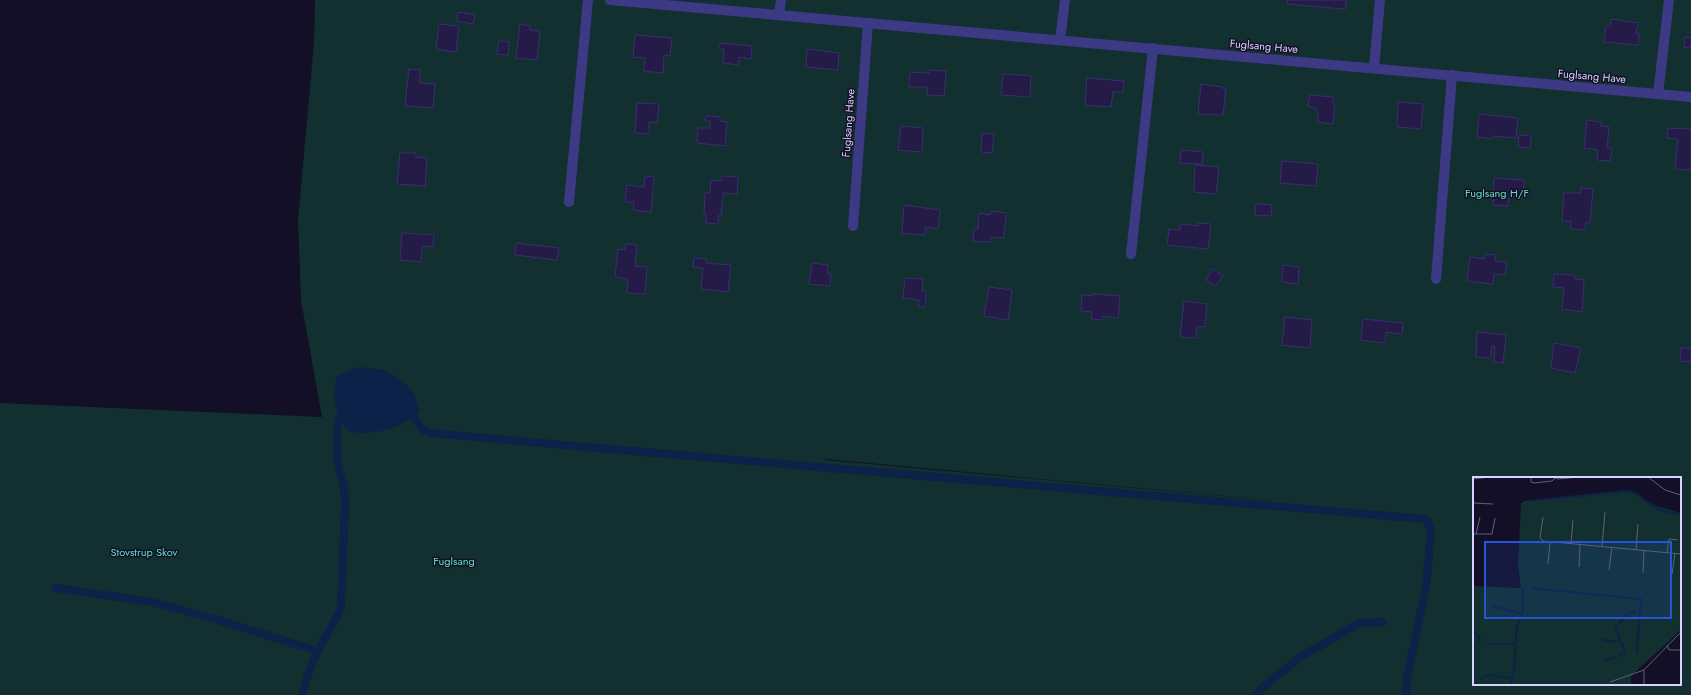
<svg xmlns="http://www.w3.org/2000/svg" width="1691" height="695" font-family="Jost,sans-serif">
<style>
.green{fill:#12302f;fill-rule:evenodd}
.water{fill:#0c2248}
.lines{fill:none;stroke-linecap:round;stroke-linejoin:round}
.stream{stroke:#0c2248;stroke-width:8}
.building{fill:#241b47;stroke:#3b2d73}
.minor{stroke:#3d3a85;stroke-width:10}
.labels{text-anchor:middle;dominant-baseline:central;stroke-width:3;stroke-linejoin:round;paint-order:stroke}
.street-label{font-size:11px;fill:#d9d4ff;stroke:#130f26}
.park-label{font-size:11px;fill:#5fe0c0;stroke:#130f26}
.inset-river{fill:none;stroke:#0c2248;stroke-width:2}
.inset-road{fill:none;stroke:#625e7d;stroke-width:1}
.view{fill:#2655da;fill-opacity:0.15;stroke:#2655da;stroke-width:2}
.inset-edge{fill:none;stroke:#d9d4ff;stroke-width:2}
</style>
<rect width="100%" height="100%" fill="#130f26"/>
<path class="green" d="M 315,0 L 1691,0 L 1691,695 L 0,695 L 0,403 L 322,417 L 301,300 L 298,220 L 314,43 ZM 825,460 L 825,459 L 1322,505 ZM 1474,478 L 1680,478 L 1680,684 L 1474,684 Z"/>
<path class="water" d="M 360,367 L 384,370 L 397,377 L 413,391 L 420,410 C 418,412 416,415 414,417 C 401,427 362,440 347,429 C 340,424 338,415 336,408 C 333,395 333,387 338,375 Z"/>
<g class="lines">
<g class="stream">
<path d="M 414,417 L 422,429 L 430,433 C 761,463 1092,490 1424,519 L 1428,522 L 1431,531 L 1426,587 L 1407,678 L 1406,695"/>
<path d="M 56,588 L 152,602 L 208,617 L 318,651"/>
<path d="M 302,695 C 306,680 311,665 318,651 C 325,636 335,623 341,607 L 345,504 L 344,485 L 338,465 L 337,432 L 339,419"/>
<path d="M 1256,695 L 1262,688 L 1299,658 L 1359,623 L 1383,622"/>
</g>
</g>
<g class="building">
<path d="M 1288,0 L 1346,0 L 1345,9 L 1287,4 Z"/>
<path d="M 458,12 L 475,15 L 473,24 L 457,21 Z"/>
<path d="M 1611,19 L 1638,23 L 1636,34 L 1639,34 L 1638,45 L 1604,42 L 1606,26 L 1610,27 Z"/>
<path d="M 439,24 L 459,26 L 456,52 L 436,49 Z"/>
<path d="M 520,24 L 530,26 L 530,30 L 540,31 L 537,60 L 516,58 Z"/>
<path d="M 635,35 L 672,38 L 670,56 L 664,55 L 663,73 L 644,71 L 645,58 L 633,57 Z"/>
<path d="M 1685,37 L 1691,38 L 1691,48 L 1684,47 Z"/>
<path d="M 499,41 L 509,42 L 508,55 L 497,54 Z"/>
<path d="M 719,43 L 752,46 L 751,59 L 739,57 L 738,65 L 723,63 L 724,49 L 719,49 Z"/>
<path d="M 807,49 L 839,53 L 838,70 L 806,67 Z"/>
<path d="M 409,69 L 420,70 L 420,83 L 435,84 L 433,108 L 405,106 Z"/>
<path d="M 929,70 L 946,71 L 944,96 L 927,95 L 928,87 L 909,87 L 910,72 L 929,73 Z"/>
<path d="M 1003,74 L 1031,76 L 1030,97 L 1001,95 Z"/>
<path d="M 1087,78 L 1124,81 L 1123,92 L 1113,92 L 1111,107 L 1085,105 Z"/>
<path d="M 1201,84 L 1222,87 L 1222,88 L 1226,89 L 1223,115 L 1198,114 Z"/>
<path d="M 1310,95 L 1333,97 L 1333,105 L 1335,105 L 1333,124 L 1318,122 L 1318,113 L 1314,107 L 1308,106 Z"/>
<path d="M 1398,102 L 1423,104 L 1421,129 L 1397,127 Z"/>
<path d="M 637,103 L 659,104 L 657,123 L 649,122 L 649,134 L 635,133 Z"/>
<path d="M 1479,114 L 1518,118 L 1516,138 L 1493,136 L 1492,139 L 1477,137 Z"/>
<path d="M 706,116 L 720,117 L 720,121 L 727,122 L 725,146 L 697,143 L 698,128 L 710,128 L 710,121 L 705,121 Z"/>
<path d="M 1587,120 L 1601,122 L 1601,126 L 1609,127 L 1607,148 L 1612,149 L 1610,161 L 1597,160 L 1598,150 L 1584,148 Z"/>
<path d="M 901,126 L 923,128 L 922,152 L 898,150 Z"/>
<path d="M 1668,128 L 1691,129 L 1691,169 L 1690,170 L 1675,169 L 1678,139 L 1667,138 Z"/>
<path d="M 982,133 L 994,134 L 992,153 L 981,152 Z"/>
<path d="M 1519,135 L 1531,136 L 1530,148 L 1518,147 Z"/>
<path d="M 1181,150 L 1203,152 L 1202,164 L 1180,163 Z"/>
<path d="M 400,153 L 416,153 L 416,157 L 427,158 L 425,186 L 397,184 Z"/>
<path d="M 1282,161 L 1318,164 L 1316,186 L 1280,183 Z"/>
<path d="M 1195,165 L 1219,167 L 1216,194 L 1194,192 Z"/>
<path d="M 645,176 L 654,177 L 651,212 L 633,210 L 634,202 L 625,202 L 627,185 L 644,187 Z"/>
<path d="M 722,176 L 738,177 L 737,194 L 723,193 L 721,216 L 719,215 L 718,224 L 706,223 L 706,214 L 704,214 L 705,193 L 710,193 L 711,180 L 722,181 Z"/>
<path d="M 1494,178 L 1524,180 L 1523,197 L 1509,197 L 1508,206 L 1493,205 Z"/>
<path d="M 1581,188 L 1593,189 L 1590,223 L 1586,222 L 1585,230 L 1571,229 L 1571,221 L 1562,221 L 1564,193 L 1581,193 Z"/>
<path d="M 1256,204 L 1272,205 L 1271,216 L 1255,215 Z"/>
<path d="M 904,205 L 940,210 L 938,229 L 925,227 L 925,235 L 902,233 Z"/>
<path d="M 991,211 L 1006,213 L 1004,238 L 991,237 L 990,242 L 973,241 L 974,229 L 978,229 L 979,213 L 990,215 Z"/>
<path d="M 1198,223 L 1211,224 L 1208,249 L 1167,245 L 1169,229 L 1180,230 L 1181,224 L 1198,226 Z"/>
<path d="M 402,233 L 434,235 L 433,247 L 422,246 L 421,262 L 400,260 Z"/>
<path d="M 516,243 L 559,248 L 557,260 L 515,255 Z"/>
<path d="M 626,244 L 637,245 L 635,266 L 647,267 L 645,294 L 627,293 L 628,279 L 615,277 L 618,249 L 625,250 Z"/>
<path d="M 1485,254 L 1496,255 L 1495,261 L 1507,262 L 1505,275 L 1494,274 L 1493,284 L 1467,281 L 1470,257 L 1484,259 Z"/>
<path d="M 694,258 L 706,259 L 706,263 L 731,265 L 728,292 L 701,289 L 703,268 L 693,267 Z"/>
<path d="M 812,263 L 828,265 L 827,274 L 831,274 L 830,286 L 809,284 Z"/>
<path d="M 1283,265 L 1299,267 L 1298,284 L 1282,282 Z"/>
<path d="M 1213,269 L 1223,276 L 1216,286 L 1206,280 Z"/>
<path d="M 1554,274 L 1575,275 L 1575,279 L 1584,280 L 1582,312 L 1562,309 L 1564,288 L 1553,287 Z"/>
<path d="M 905,278 L 923,279 L 922,291 L 926,291 L 925,307 L 919,307 L 919,300 L 903,298 Z"/>
<path d="M 989,287 L 1012,290 L 1008,320 L 984,316 Z"/>
<path d="M 1093,294 L 1120,296 L 1118,318 L 1102,316 L 1102,320 L 1091,319 L 1092,312 L 1081,311 L 1082,295 L 1093,296 Z"/>
<path d="M 1184,301 L 1207,304 L 1205,327 L 1197,326 L 1196,338 L 1180,337 Z"/>
<path d="M 1285,317 L 1312,320 L 1310,348 L 1282,345 Z"/>
<path d="M 1363,319 L 1403,323 L 1402,334 L 1386,332 L 1385,343 L 1361,340 Z"/>
<path d="M 1477,332 L 1506,335 L 1503,363 L 1494,362 L 1495,346 L 1492,346 L 1490,358 L 1476,357 Z"/>
<path d="M 1554,343 L 1581,348 L 1575,373 L 1551,368 Z"/>
<path d="M 1681,348 L 1691,348 L 1691,362 L 1680,361 Z"/>
</g>
<g class="lines">
<g class="minor">
<path d="M 610,0 L 1691,97"/>
<path d="M 779,15 L 781,0"/>
<path d="M 1060,40 L 1065,0"/>
<path d="M 1374,68 L 1380,0"/>
<path d="M 1658,94 L 1669,0"/>
<path d="M 569,202 L 588,0"/>
<path d="M 853,226 L 868,23"/>
<path d="M 1131,254 L 1153,48"/>
<path d="M 1436,279 L 1452,75"/>
</g>
</g>
<g class="labels">
<g class="street-label">
<text transform="translate(1264 46) rotate(5)">Fuglsang Have</text>
<text transform="translate(1592 76) rotate(5)">Fuglsang Have</text>
<text transform="translate(848 123) rotate(-86)">Fuglsang Have</text>
</g>
<g class="park-label">
<text x="1497" y="193">Fuglsang H/F</text>
<text x="144" y="552">Stovstrup Skov</text>
<text x="454" y="561">Fuglsang</text>
</g>
</g>
<g transform="translate(1473 477)">
<rect width="208" height="208" fill="#130f26"/>
<path d="M 157,13 L 183,29 L 208,36 L 208,153 L 158,199 L 158,208 L 0,208 L 0,109 L 48,111 L 45,89 L 48,26 L 52,24 Z" fill="#12302f"/>
<path class="inset-river" d="M 56,24 L 152,14 L 162,16 L 184,32 L 208,38M 58,111 L 168,122 L 164,176M 19,129 L 47,136M 146,146 L 155,137 L 164,133M 144,147 L 143,153 L 152,175 L 146,179M 0,154 L 6,159 L 7,167M 129,162 L 138,165 L 146,163M 15,167 L 42,167M 132,183 L 144,180M 8,202 L 15,198 L 38,201M 38,208 L 42,184 L 43,153 L 50,132 L 50,111"/>
<path class="inset-road" d="M 58,0 L 58,5 L 61,6 L 79,4 L 82,1M 80,0 L 85,2 L 107,0M 175,0 L 192,13 L 208,18M 0,2 L 17,0M 0,26 L 20,27M 70,40 L 67,61 L 70,64 L 208,77M 0,57 L 19,57 L 22,41M 3,57 L 7,40M 98,67 L 100,43M 129,70 L 132,35M 163,73 L 165,47M 194,75 L 196,62 L 205,63M 75,87 L 77,65M 106,90 L 107,68M 136,93 L 139,70M 170,96 L 171,73M 199,97 L 202,76M 194,168 L 196,173 L 208,173M 137,205 L 171,193 L 208,155M 171,208 L 171,193"/>
<path class="view" d="M 12,65 L 198,65 L 198,141 L 12,141 Z"/>
<rect width="208" height="208" class="inset-edge"/>
</g>
</svg>
